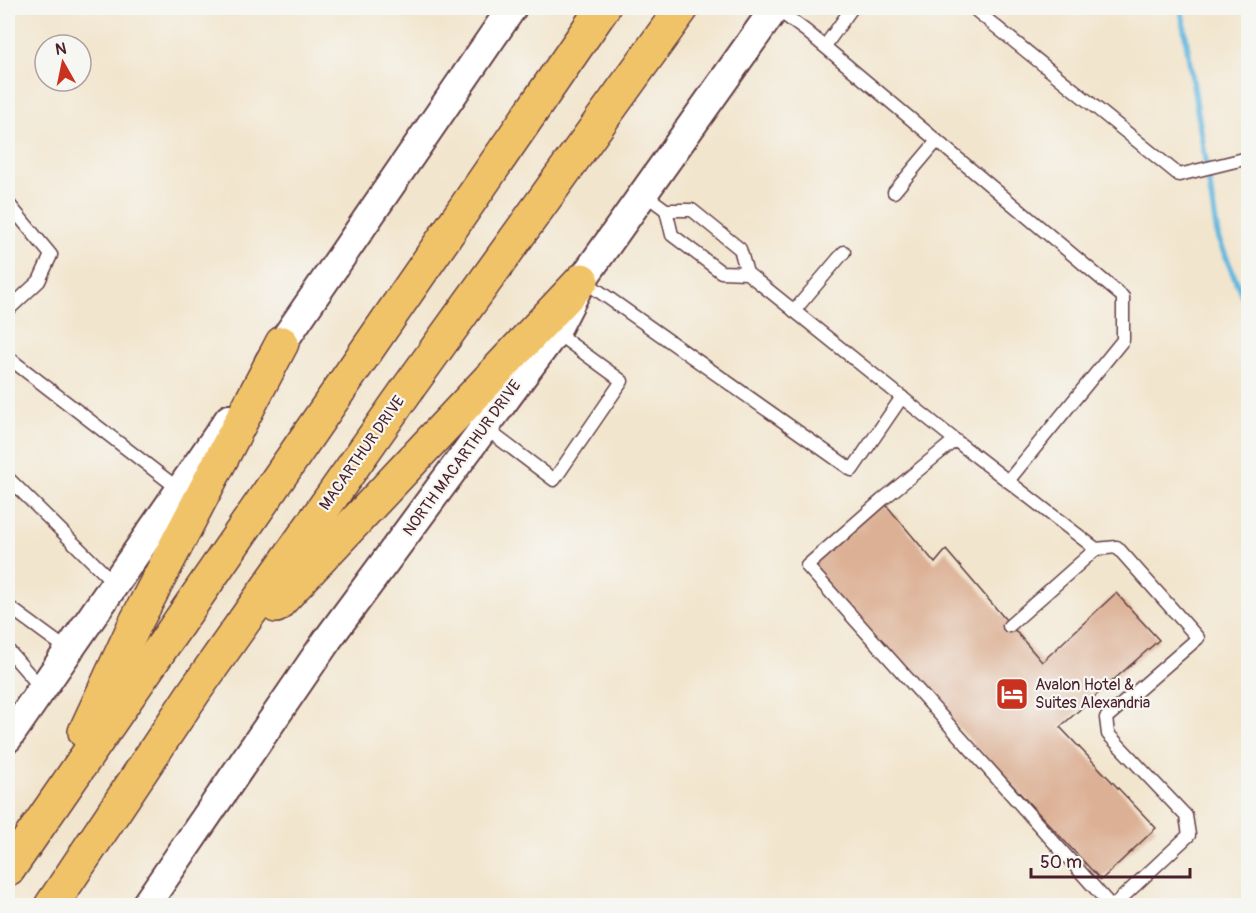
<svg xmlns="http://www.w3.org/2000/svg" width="1256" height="913" font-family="Pangolin,sans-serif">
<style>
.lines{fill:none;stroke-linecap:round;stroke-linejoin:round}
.stream{stroke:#61b8de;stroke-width:6}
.building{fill:#dcb094}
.service-casing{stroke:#633d43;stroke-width:15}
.tertiary-casing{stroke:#633d43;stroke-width:32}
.motorway-casing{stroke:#633d43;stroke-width:36}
.service{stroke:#fff;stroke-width:12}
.tertiary{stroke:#fff;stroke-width:28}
.motorway{stroke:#f1c369;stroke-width:33}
.labels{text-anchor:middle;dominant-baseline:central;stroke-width:4.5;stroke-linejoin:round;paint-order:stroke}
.street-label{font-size:16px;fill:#4a1f2b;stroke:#f6f6f2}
.poi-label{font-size:16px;fill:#4a1f2b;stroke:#f6f6f2;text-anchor:start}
</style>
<rect width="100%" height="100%" fill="#f6f6f2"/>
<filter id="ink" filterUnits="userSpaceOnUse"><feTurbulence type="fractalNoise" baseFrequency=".0167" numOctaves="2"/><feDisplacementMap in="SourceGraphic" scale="12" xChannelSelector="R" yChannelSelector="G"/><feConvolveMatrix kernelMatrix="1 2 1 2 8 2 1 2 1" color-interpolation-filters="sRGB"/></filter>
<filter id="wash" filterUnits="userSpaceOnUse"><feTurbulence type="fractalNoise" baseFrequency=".008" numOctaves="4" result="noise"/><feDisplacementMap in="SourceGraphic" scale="24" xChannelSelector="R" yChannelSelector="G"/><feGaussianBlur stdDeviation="1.35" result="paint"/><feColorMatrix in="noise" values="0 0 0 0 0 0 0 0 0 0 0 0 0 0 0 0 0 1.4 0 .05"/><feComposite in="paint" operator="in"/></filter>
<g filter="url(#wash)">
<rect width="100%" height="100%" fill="#f2e5cd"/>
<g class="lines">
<path class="stream" d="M 1181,8 L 1218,238 L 1248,309"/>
</g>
<g id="blocks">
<path class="building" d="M 882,500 L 935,563 L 946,550 L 1042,662 L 1116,593 L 1159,640 L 1060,727 L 1156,828 L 1101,880 L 807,566 Z"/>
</g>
</g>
<g filter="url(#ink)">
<use href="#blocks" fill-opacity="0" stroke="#633d43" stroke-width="1.5"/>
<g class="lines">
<g class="service-casing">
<g id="service">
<path d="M 775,8 L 806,31 L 1123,297 L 1123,340 L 1008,481 L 1096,549 L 1117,547 L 1198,638 L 1106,718 L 1108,734 L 1186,816 L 1189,835 L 1113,906"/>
<path d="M 973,8 L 1179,175 L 1248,158"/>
<path d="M 825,46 L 852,8"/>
<path d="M 894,192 L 937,141"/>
<path d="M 643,193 L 666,210 L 692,210 L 740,249 L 747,273"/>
<path d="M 8,203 L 51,255 L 39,281 L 8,310"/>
<path d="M 666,210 L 672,235 L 721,272 L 747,273 L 955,440 L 882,500 L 807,566 L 1111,906"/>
<path d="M 583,280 L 852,470 L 902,397"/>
<path d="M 794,311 L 844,252"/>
<path d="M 8,356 L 14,362 L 180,490"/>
<path d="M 485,428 L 554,480 L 622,381 L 555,332"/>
<path d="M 955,440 L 1008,481"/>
<path d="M 8,478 L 115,584"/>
<path d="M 8,606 L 68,650"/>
<path d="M 1009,626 L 1096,549"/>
<path d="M 8,650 L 42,689"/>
</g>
</g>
<g class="tertiary-casing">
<g id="tertiary">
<path d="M 269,362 L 512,8"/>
<path d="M 8,738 L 229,419"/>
<path d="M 145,906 L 328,639 L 555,332 L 582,280 L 775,8"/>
</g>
</g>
<g class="motorway-casing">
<g id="motorway">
<path d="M 276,606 L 582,280"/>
<path d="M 85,732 L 136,622 L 282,343"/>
<path d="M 8,870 L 603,8"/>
<path d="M 51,906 L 194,692 L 409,387 L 682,8"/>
</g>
</g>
<use href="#service" class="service"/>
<use href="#tertiary" class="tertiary"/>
<use href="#motorway" class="motorway"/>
</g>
</g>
<defs>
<g id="hotel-square" transform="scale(1.725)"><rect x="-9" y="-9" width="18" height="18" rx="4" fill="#c8321e" stroke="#f6f6f2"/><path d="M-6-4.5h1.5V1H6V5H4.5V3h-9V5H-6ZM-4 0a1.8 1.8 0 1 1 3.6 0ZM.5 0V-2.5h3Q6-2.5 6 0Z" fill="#fff"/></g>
</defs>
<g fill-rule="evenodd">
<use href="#hotel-square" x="1012" y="694"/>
</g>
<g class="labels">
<g class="street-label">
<text transform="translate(362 453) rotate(-55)">MACARTHUR DRIVE</text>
<text transform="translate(462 458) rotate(-54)">NORTH MACARTHUR DRIVE</text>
</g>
<g class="poi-label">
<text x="1035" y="685">Avalon Hotel &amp;<tspan x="1035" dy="18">Suites Alexandria</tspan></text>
</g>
</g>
<rect width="1256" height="913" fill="none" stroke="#f6f6f2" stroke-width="30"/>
<g transform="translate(63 63) rotate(351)"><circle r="28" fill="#f6f6f2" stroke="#b1a0a2" stroke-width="1.5"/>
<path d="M0-4.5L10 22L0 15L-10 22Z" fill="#c8321e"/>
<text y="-9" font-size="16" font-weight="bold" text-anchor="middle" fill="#4a1f2b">N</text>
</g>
<path d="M1031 868v9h159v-9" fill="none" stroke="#4a1f2b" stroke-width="3"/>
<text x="1040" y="868" font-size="18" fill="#4a1f2b" stroke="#f6f6f2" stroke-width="4.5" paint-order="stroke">50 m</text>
</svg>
